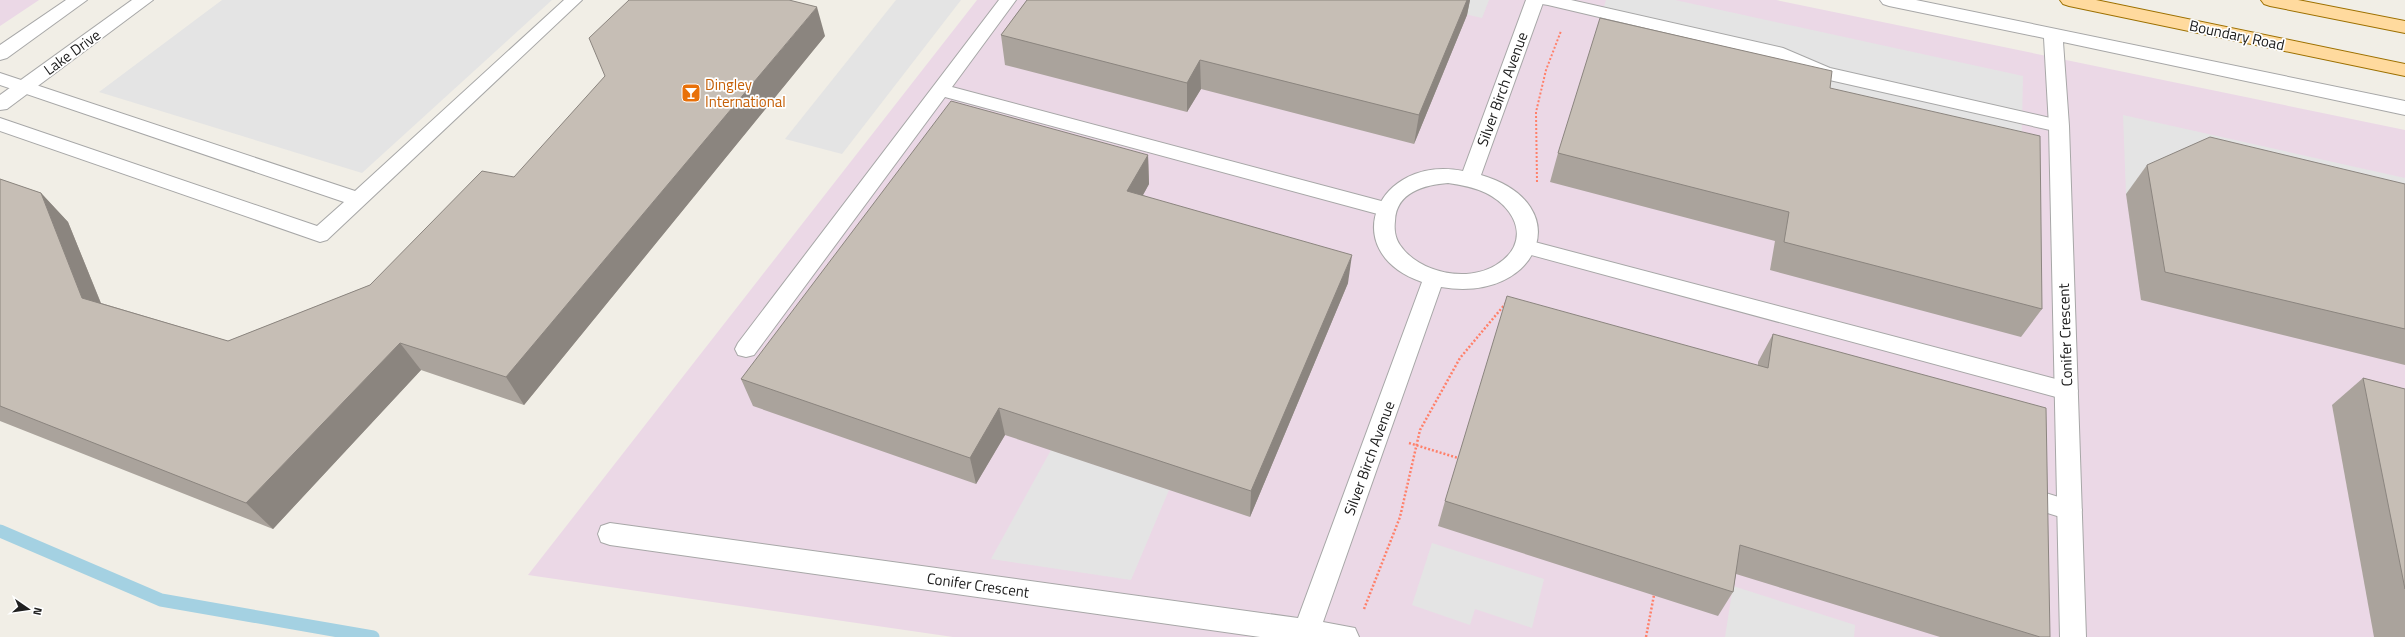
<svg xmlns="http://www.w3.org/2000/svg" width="2405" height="637" font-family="'Titillium Web',sans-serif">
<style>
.industrial{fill:#ebd8e6}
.parking{fill:#e4e4e4}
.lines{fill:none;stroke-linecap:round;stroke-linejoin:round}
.stream{stroke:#a4d1e2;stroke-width:13}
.lane-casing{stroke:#a7a7a7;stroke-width:2}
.street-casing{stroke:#a7a7a7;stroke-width:2}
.primary-casing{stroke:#9d7000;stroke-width:2}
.path-far1{stroke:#ff806a;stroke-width:2;stroke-dasharray:2 2;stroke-linecap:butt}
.path{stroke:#ff806a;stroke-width:2.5;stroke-dasharray:2 2;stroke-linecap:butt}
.lane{fill:#fff;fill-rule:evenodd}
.street{fill:#fff;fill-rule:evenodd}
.primary{fill:#ffda9e;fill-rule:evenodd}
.wall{fill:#aaa39c}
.shaded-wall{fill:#8b857f}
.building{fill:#c6beb5;stroke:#8b857f}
.labels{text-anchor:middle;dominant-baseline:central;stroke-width:3.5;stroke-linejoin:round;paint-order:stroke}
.street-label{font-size:15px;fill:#202020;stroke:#fff}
.food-label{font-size:15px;fill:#c56008;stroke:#fff;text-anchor:start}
</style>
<rect width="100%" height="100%" fill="#f1eee6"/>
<g class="industrial">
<path d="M 0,0 L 39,0 L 0,26 Z"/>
<path d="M 977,0 L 1776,0 L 2405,130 L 2405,637 L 953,637 L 528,575 Z"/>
</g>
<g class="parking">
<path d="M 222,0 L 552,0 L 362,173 L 99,92 Z"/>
<path d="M 896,0 L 961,0 L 842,154 L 785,139 Z"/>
<path d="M 1404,0 L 1489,0 L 1482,18 Z"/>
<path d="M 1606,0 L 1675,0 L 2023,76 L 2021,165 L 1592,47 Z"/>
<path d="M 2123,115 L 2405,178 L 2405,220 L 2187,166 L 2126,194 Z"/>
<path d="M 1051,450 L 1169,490 L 1131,580 L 991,559 Z"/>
<path d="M 1432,543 L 1544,579 L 1532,628 L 1475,609 L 1470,625 L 1412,605 Z"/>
<path d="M 1733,586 L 1855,625 L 1854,637 L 1725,637 Z"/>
</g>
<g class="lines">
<path class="stream" d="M 0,531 L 161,600 L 373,637"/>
<g class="lane-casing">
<g id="lane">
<path d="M 564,0 L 582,0 L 327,240 L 320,242 L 0,131 L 0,118 L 317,226 L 344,202 L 0,85 L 0,73 L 355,191 Z"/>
<path d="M 999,0 L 1016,0 L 952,87 L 1385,202 L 1392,204 L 1395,209 L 1392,214 L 1385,216 L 945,97 L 754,355 L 746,357 L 738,355 L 735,349 L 738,343 Z"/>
<path d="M 1540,0 L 1571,0 L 1783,48 L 1830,68 L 2059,120 L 2066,121 L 2068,126 L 2066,131 L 2059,132 L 1825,79 L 1778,59 L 1548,5 L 1542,4 Z"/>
<path d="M 1527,240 L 2067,382 L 2075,385 L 2078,391 L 2075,397 L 2067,400 L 1520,252 L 1517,247 L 1520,242 Z"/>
<path d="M 2023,486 L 2078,503 L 2082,510 L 2078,517 L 2070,520 L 2015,503 L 2011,496 L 2015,489 Z"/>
</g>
</g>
<g class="street-casing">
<g id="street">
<path d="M 66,0 L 87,0 L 7,58 L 0,60 L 0,45 Z"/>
<path d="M 132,0 L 153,0 L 7,109 L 0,110 L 0,95 Z"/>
<path d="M 1526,0 L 1544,0 L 1481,175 C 1580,204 1539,304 1441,287 L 1323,622 L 1355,628 L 1359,637 L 1260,637 L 610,545 L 601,542 L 598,534 L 601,526 L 610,523 L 1298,618 L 1422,282 C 1335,252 1377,154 1463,171 ZM 1448,183 C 1461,185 1474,187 1486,193 C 1518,209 1531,244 1496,265 C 1467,283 1419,273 1400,245 C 1395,238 1394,229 1395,221 C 1396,192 1424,185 1448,183 Z"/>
<path d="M 1880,0 L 1916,0 L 2405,101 L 2405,115 L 2063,42 L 2069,126 L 2086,637 L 2060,637 L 2049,126 L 2044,38 L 1889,6 L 1883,4 Z"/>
</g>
</g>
<g class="primary-casing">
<g id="primary">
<path d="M 2060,0 L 2096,0 L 2405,64 L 2405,76 L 2069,6 L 2063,4 Z"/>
<path d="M 2261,0 L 2298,0 L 2405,21 L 2405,33 L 2270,6 L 2264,4 Z"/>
</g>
</g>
<path class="path-far1" d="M 1537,182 L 1536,112 L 1546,70 L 1561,31"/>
<g class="path">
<path d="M 1409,443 L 1458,458"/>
<path d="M 1364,609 L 1400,517 L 1420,430 L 1460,358 L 1506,303"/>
<path d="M 1646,637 L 1654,595"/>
</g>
<use href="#lane" class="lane"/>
<use href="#street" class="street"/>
<use href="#primary" class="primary"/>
</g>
<g class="wall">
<path d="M 1027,0 L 1470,0 L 1467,15 L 1414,144 L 1201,89 L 1187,112 L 1005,65 L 1001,35 Z"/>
<path d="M 825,36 L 524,405 L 421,370 L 273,529 L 0,421 L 0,179 L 41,193 L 68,222 L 101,303 L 228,341 L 370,285 L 514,177 Z"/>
<path d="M 1830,88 L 2042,309 L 2021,337 L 1770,270 L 1775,241 L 1550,182 L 1558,153 Z"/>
<path d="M 1148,155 L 1149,184 L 1143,195 L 1348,283 L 1250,517 L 1005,435 L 976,484 L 753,406 L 741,379 Z"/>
<path d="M 2147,165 L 2405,184 L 2405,365 L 2141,300 L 2126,194 Z"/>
<path d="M 1773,334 L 2050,637 L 1940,637 L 1736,574 L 1733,592 L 1718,616 L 1438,526 L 1445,501 L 1758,365 L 1758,362 Z"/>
<path d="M 2363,378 L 2405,389 L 2405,637 L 2374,637 L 2332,405 Z"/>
</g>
<g class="shaded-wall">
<path d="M 1467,0 L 1470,0 L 1467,15 L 1414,144 L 1419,115 Z"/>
<path d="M 817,7 L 825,36 L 524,405 L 506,377 Z"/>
<path d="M 1200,60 L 1201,89 L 1187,112 L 1187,83 Z"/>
<path d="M 1148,155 L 1149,184 L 1129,220 L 1127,191 Z"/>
<path d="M 41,193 L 68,222 L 110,326 L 82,298 Z"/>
<path d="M 1352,255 L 1348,283 L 1250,517 L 1251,491 Z"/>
<path d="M 400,343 L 421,370 L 273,529 L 246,503 Z"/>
<path d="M 999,408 L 1005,435 L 976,484 L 970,458 Z"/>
</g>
<g class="building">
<path d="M 629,0 L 789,0 L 817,7 L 506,377 L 400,343 L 246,503 L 0,406 L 0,179 L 41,193 L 82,298 L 228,341 L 370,285 L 482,171 L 514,177 L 605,76 L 589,38 Z"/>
<path d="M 1027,0 L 1467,0 L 1419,115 L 1200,60 L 1187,83 L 1001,35 Z"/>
<path d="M 1600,18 L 1832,71 L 1830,88 L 2040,136 L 2042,309 L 1784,242 L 1789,212 L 1558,153 Z"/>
<path d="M 951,101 L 1148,155 L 1127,191 L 1352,255 L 1251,491 L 999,408 L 970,458 L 741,379 Z"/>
<path d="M 2210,137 L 2405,184 L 2405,329 L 2165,272 L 2147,165 Z"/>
<path d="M 1507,296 L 1768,368 L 1773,334 L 2046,408 L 2050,637 L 2040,637 L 1740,545 L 1733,592 L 1445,501 Z"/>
<path d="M 2363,378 L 2405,389 L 2405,589 Z"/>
</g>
<defs>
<g id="bar-square" transform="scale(1)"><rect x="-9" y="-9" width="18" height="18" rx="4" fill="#e8710a" stroke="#fff"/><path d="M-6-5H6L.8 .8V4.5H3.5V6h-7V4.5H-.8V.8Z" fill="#fff"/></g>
</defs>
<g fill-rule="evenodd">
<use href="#bar-square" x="691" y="93"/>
</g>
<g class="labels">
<g class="street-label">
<text transform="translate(2237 35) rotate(12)">Boundary Road</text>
<text transform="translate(72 52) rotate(-36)">Lake Drive</text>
<text transform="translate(1502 89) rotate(-70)">Silver Birch Avenue</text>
<text transform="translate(2065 335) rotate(-92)">Conifer Crescent</text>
<text transform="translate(1369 458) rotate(-70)">Silver Birch Avenue</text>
<text transform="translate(978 585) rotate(8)">Conifer Crescent</text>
</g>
<g class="food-label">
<text x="705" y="84">Dingley<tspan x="705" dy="17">International</tspan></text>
</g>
</g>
<g transform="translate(28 609) rotate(103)" stroke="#ffffff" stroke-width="3" paint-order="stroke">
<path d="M0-3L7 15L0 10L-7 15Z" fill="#202020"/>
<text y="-6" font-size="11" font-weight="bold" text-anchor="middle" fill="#202020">N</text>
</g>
</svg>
